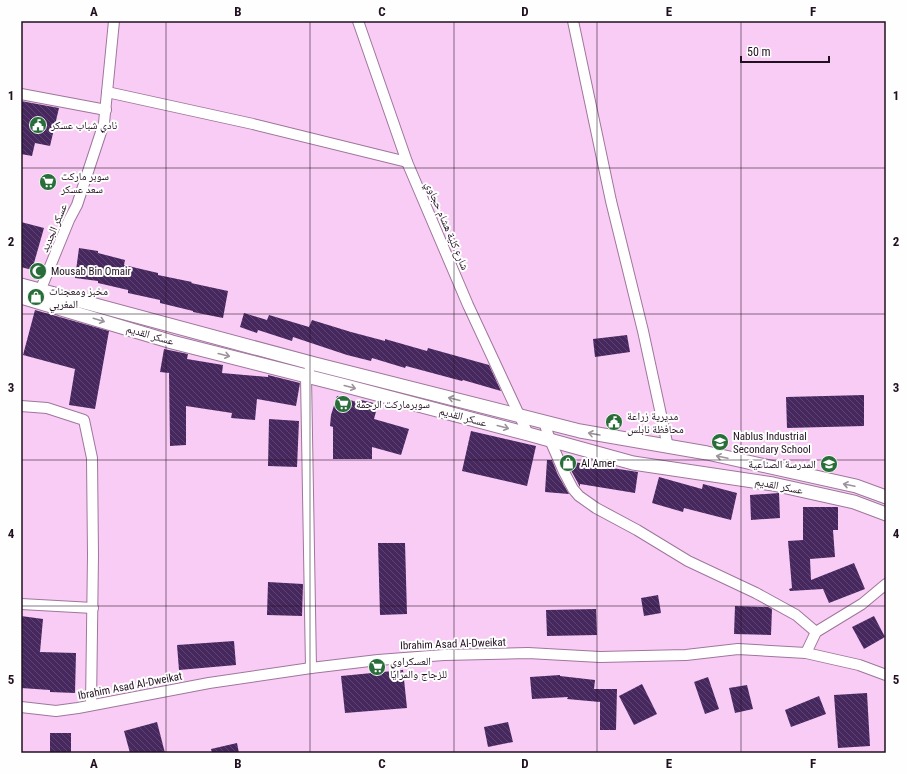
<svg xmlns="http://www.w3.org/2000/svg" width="907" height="774" font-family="'Roboto Condensed','Noto Naskh Arabic',sans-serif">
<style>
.building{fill:url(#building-back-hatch)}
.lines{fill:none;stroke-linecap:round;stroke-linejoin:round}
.minor-casing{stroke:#9f769c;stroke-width:12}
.tertiary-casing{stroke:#9f769c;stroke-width:15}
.minor{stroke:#fff;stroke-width:10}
.tertiary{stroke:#fff;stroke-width:13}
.oneway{stroke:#9b949b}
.grid{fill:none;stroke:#211120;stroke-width:1;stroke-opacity:0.55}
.labels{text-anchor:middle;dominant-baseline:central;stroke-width:4;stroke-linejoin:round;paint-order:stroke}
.poi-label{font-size:11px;fill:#211120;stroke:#fefefe;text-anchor:start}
.street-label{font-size:11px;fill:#211120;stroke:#fefefe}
.neatline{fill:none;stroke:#211120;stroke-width:1.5}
.grid-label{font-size:13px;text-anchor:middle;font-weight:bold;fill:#211120}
</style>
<defs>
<pattern id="building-back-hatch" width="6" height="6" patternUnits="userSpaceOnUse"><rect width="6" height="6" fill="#47285e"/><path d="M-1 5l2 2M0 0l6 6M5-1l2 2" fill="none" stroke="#5e4571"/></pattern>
</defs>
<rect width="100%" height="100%" fill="#f9ccf6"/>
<g class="building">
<path d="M 21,101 L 59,108 L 50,146 L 35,143 L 32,156 L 21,154 Z"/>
<path d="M 21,222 L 44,228 L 32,270 L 21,267 Z"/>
<path d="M 79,248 L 98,251 L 98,253 L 125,260 L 124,265 L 158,273 L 158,275 L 192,282 L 191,283 L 228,291 L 223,318 L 193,312 L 193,311 L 160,303 L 160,300 L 128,293 L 128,290 L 98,283 L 98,281 L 75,278 Z"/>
<path d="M 35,310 L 109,331 L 95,409 L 69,405 L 75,369 L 23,355 Z"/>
<path d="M 244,313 L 267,320 L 269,315 L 309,327 L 312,320 L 351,332 L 385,341 L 385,339 L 427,351 L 428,348 L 489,365 L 501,391 L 463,380 L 462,381 L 406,366 L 405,368 L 372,358 L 371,361 L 347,355 L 293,337 L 292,341 L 258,330 L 257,333 L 240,327 Z"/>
<path d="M 627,335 L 630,352 L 595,357 L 593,339 Z"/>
<path d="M 164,349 L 188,354 L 187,359 L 223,365 L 222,373 L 268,377 L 268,375 L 300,383 L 296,406 L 257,399 L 255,420 L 231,418 L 232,413 L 186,406 L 186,445 L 170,446 L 169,373 L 160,372 Z"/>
<path d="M 864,395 L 864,426 L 787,428 L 786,397 Z"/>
<path d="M 337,396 L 360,403 L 361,400 L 378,404 L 374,419 L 409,429 L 401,455 L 372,447 L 372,459 L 333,459 L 333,427 L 330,426 L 331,415 Z"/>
<path d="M 269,419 L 299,421 L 297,467 L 268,466 Z"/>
<path d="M 471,431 L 536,446 L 527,486 L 462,471 Z"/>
<path d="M 547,460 L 552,460 L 558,475 L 569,494 L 545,492 Z"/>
<path d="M 566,461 L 580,463 L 638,472 L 635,493 L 580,484 L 580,487 Z"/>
<path d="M 659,477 L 702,489 L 703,484 L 737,493 L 731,520 L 684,508 L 683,512 L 652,503 Z"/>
<path d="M 779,493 L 780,518 L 751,520 L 750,495 Z"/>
<path d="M 803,507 L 838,507 L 838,530 L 833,530 L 835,557 L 810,559 L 811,580 L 854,563 L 865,589 L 829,603 L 823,589 L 790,591 L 789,589 L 792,588 L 788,541 L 803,540 Z"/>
<path d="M 378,543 L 405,543 L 407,614 L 380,615 Z"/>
<path d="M 268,582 L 303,584 L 302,616 L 267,615 Z"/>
<path d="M 658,595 L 661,613 L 644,616 L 641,598 Z"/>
<path d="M 735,606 L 768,607 L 772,609 L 771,635 L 734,634 Z"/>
<path d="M 596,609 L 597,635 L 547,636 L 546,610 Z"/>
<path d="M 21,616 L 43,619 L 40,652 L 76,653 L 75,693 L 50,692 L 50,690 L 21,688 Z"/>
<path d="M 874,616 L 885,637 L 864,649 L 852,627 Z"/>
<path d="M 234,641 L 236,665 L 179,670 L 177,645 Z"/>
<path d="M 403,670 L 407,708 L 345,713 L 341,676 Z"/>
<path d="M 560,675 L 560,676 L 595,680 L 594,689 L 617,689 L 616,730 L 600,730 L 600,702 L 567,699 L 568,697 L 532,699 L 530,677 Z"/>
<path d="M 708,677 L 719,709 L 705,714 L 694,682 Z"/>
<path d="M 642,684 L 657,714 L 634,725 L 619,696 Z"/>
<path d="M 747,685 L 753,709 L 735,713 L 729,688 Z"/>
<path d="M 867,693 L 870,746 L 838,748 L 834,695 Z"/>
<path d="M 819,696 L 826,714 L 791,727 L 785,710 Z"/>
<path d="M 157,722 L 165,753 L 130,753 L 124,731 Z"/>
<path d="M 508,722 L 513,742 L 488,747 L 484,727 Z"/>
<rect x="50" y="733" width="21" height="20"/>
<path d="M 237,743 L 239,753 L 212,753 L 211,749 Z"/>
</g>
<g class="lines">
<g class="minor-casing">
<g id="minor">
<path d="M 358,21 L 407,162 L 468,305 L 528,434"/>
<path d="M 573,21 L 611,201 L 643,331 L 668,447"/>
<path d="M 107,92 L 253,124 L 407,162"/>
<path d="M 21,94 L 106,110"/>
<path d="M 38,296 L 69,220 L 77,205 L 104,123 L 114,21"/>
<path d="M 309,371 L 306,376 L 311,668"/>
<path d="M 21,406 L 47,408 L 84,420 L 92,458 L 93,555 L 91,705"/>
<path d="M 544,422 L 550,440 L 564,472 L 573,489 L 579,496 L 596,508 L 637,530 L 688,561 L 756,593 L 796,615 L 816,632"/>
<path d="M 21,604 L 93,608"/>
<path d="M 806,653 L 816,632 L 862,604 L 886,584"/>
<path d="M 21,707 L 56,711 L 78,708 L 209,683 L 311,668 L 378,660 L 444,655 L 528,653 L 600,657 L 686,655 L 738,649 L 806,653 L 859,665 L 886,675"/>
</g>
</g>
<g class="tertiary-casing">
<g id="tertiary">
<path d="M 21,285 L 315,364 L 580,431 L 707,453 L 856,486 L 886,497"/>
<path d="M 21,297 L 172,342 L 346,386 L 528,434 L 633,463 L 773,484 L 854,502 L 886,514"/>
</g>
</g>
<use href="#minor" class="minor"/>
<use href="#tertiary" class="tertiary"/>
</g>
<defs><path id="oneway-shaft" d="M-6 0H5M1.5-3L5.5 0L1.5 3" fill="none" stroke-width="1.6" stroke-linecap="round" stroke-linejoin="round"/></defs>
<g class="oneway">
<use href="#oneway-shaft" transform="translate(99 320) rotate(17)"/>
<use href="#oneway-shaft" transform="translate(224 355) rotate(14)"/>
<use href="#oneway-shaft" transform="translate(350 387) rotate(15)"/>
<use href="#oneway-shaft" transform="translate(454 399) rotate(-166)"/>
<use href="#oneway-shaft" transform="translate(503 427) rotate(15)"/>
<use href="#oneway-shaft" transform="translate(594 434) rotate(-170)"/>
<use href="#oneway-shaft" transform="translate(722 457) rotate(-168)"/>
<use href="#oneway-shaft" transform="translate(849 485) rotate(-168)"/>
</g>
<path class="grid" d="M 166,21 L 166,753M 310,21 L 310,753M 454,21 L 454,753M 597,21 L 597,753M 741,21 L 741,753M 21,168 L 886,168M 21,314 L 886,314M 21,460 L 886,460M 21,606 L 886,606"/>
<defs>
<g id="civic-disc" transform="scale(0.9)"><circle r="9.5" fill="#296e3a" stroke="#fefefe"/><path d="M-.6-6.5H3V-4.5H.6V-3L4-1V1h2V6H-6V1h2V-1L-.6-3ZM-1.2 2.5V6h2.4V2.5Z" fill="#fff"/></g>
<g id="supermarket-disc" transform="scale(0.9)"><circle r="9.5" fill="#296e3a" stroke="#fefefe"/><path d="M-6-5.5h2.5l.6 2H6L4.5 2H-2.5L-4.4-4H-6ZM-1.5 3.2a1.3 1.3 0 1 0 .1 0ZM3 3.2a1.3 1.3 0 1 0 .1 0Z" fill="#fff"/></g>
<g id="mosque-disc" transform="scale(0.9)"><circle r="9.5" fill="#296e3a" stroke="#fefefe"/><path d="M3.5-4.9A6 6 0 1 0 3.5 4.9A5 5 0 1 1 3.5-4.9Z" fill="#fff"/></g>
<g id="shop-disc" transform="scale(0.9)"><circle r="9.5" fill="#296e3a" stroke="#fefefe"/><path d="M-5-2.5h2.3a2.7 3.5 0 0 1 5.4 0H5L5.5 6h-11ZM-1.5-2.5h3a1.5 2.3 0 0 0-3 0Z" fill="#fff"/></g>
<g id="school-disc" transform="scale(0.9)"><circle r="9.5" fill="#296e3a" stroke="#fefefe"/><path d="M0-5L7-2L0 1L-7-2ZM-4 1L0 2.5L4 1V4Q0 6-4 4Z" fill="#fff"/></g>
</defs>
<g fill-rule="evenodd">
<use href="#civic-disc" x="38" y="125"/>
<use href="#supermarket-disc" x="48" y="182"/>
<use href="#mosque-disc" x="38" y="271"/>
<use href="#shop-disc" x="36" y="297"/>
<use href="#supermarket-disc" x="343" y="404"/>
<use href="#civic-disc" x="614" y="422"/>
<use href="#school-disc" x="720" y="442"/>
<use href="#shop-disc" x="568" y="463"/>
<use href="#school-disc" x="829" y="464"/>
<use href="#supermarket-disc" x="377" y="667"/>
</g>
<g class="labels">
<g class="poi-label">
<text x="51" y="125">نادي شباب عسكر</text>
<text x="61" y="176">سوبر ماركت<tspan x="61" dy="13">سعد عسكر</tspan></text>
<text x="51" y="271">Mousab Bin Omair</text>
<text x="49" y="291">مخبز ومعجنات<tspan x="49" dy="13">المغربي</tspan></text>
<text x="356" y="404">سوبرماركت الرحمة</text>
<text x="627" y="416">مديرية زراعة<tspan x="627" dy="13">محافظة نابلس</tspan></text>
<text x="733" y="436">Nablus Industrial<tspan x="733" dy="13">Secondary School</tspan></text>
<text x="581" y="463">Al Amer</text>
<text x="816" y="464" text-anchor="end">المدرسة الصناعية</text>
<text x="390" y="661">العسكراوي<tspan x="390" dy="13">للزجاج والمرايا</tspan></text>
</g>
<g class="street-label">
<text transform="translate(447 226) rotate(67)">شارع كلية هشام حجاوي</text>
<text transform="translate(54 228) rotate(-67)">عسكر الجديد</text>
<text transform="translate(150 335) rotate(16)">عسكر القديم</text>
<text transform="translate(463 417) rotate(15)">عسكر القديم</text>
<text transform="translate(779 486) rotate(11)">عسكر القديم</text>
<text transform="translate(453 644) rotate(-2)">Ibrahim Asad Al-Dweikat</text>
<text transform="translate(130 686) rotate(-11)">Ibrahim Asad Al-Dweikat</text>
</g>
</g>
<rect width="907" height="774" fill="none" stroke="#fefefe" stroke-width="44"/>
<path d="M741 56v6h88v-6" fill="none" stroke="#211120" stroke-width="2"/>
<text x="747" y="56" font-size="12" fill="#211120" stroke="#fefefe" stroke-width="3" paint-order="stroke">50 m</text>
<rect x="22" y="22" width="863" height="730" class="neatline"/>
<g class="grid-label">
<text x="94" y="16">A</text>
<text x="238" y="16">B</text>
<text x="382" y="16">C</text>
<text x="525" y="16">D</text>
<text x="669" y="16">E</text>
<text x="813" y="16">F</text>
<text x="11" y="100">1</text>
<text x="896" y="100">1</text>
<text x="11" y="246">2</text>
<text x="896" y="246">2</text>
<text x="11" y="392">3</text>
<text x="896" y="392">3</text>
<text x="11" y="538">4</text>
<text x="896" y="538">4</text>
<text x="11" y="684">5</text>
<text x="896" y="684">5</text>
<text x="94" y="768">A</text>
<text x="238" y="768">B</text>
<text x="382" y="768">C</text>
<text x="525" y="768">D</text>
<text x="669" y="768">E</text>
<text x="813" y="768">F</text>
</g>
</svg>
